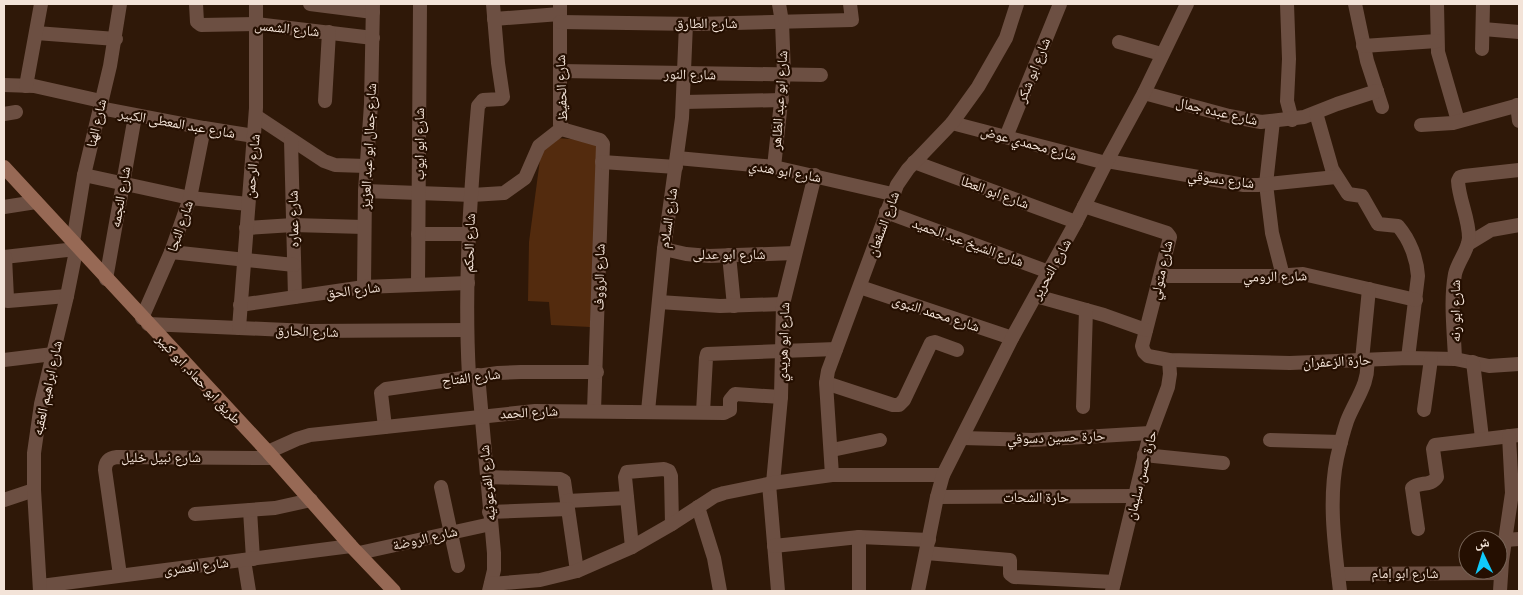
<svg xmlns="http://www.w3.org/2000/svg" width="1523" height="595" font-family="'IBM Plex Serif','Noto Naskh Arabic',serif">
<style>
.green{fill:#532b0e}
.lines{fill:none;stroke-linecap:round;stroke-linejoin:round}
.minor{stroke:#6c4f42;stroke-width:14}
.secondary{stroke:#976955;stroke-width:14}
.labels{text-anchor:middle;dominant-baseline:central;stroke-width:4.5;stroke-linejoin:round;paint-order:stroke}
.street-label{font-size:14px;fill:#f3e3d8;stroke:#250f01}
</style>
<rect width="100%" height="100%" fill="#2f1808"/>
<path class="green" d="M 543,137 L 597,141 L 590,327 L 551,325 L 549,302 L 528,301 L 529,242 Z"/>
<g class="lines">
<g class="minor">
<path d="M 196,4 L 197,22 L 201,25 L 256,24 L 373,38"/>
<path d="M 310,4 L 373,12"/>
<path d="M 560,4 L 560,125 L 565,130 L 600,140 L 603,144 L 594,411"/>
<path d="M 1287,4 L 1289,59 L 1287,101 L 1292,120"/>
<path d="M 1355,4 L 1367,61 L 1382,107"/>
<path d="M 1437,4 L 1438,52 L 1458,121"/>
<path d="M 494,19 L 560,14"/>
<path d="M 560,22 L 695,24 L 852,20 L 850,4"/>
<path d="M 1483,29 L 1519,32"/>
<path d="M 36,33 L 116,39"/>
<path d="M 1119,42 L 1161,54"/>
<path d="M 1363,46 L 1437,41"/>
<path d="M 1482,49 L 1483,4"/>
<path d="M 560,71 L 821,75"/>
<path d="M 4,85 L 34,86 L 101,101"/>
<path d="M 26,86 L 41,4"/>
<path d="M 1144,93 L 1229,116 L 1261,122 L 1304,117 L 1337,104 L 1377,91"/>
<path d="M 325,101 L 329,32"/>
<path d="M 684,102 L 782,100"/>
<path d="M 1517,105 L 1519,121"/>
<path d="M 100,108 L 204,128 L 254,136"/>
<path d="M 1316,113 L 1332,169 L 1348,194 L 1362,196 L 1378,224 L 1398,226 C 1410,240 1417,259 1418,276 L 1408,358"/>
<path d="M 4,114 L 16,112"/>
<path d="M 256,116 L 324,161 L 335,165 L 366,166"/>
<path d="M 1273,121 L 1266,184 L 1272,233 L 1283,276"/>
<path d="M 952,123 L 1106,163"/>
<path d="M 1421,125 L 1453,123 L 1519,105"/>
<path d="M 1006,137 L 1060,4"/>
<path d="M 291,140 L 295,297"/>
<path d="M 677,158 L 774,167 L 892,194"/>
<path d="M 1107,161 L 1244,185 L 1258,185 L 1336,177"/>
<path d="M 602,162 L 676,167"/>
<path d="M 914,162 L 1076,222"/>
<path d="M 774,167 L 784,74 L 782,22 L 779,4"/>
<path d="M 84,175 L 190,198 L 248,204"/>
<path d="M 365,191 L 472,195 L 504,193 L 525,178 L 539,146 L 562,128"/>
<path d="M 1084,206 L 1167,233 L 1170,237 L 1142,346 L 1144,352 L 1148,356 L 1169,360 L 1290,363 L 1408,358 L 1455,359 L 1489,366 L 1519,364"/>
<path d="M 4,207 L 36,202"/>
<path d="M 886,212 L 1049,272"/>
<path d="M 246,228 L 293,225 L 364,227"/>
<path d="M 418,234 L 469,234"/>
<path d="M 73,242 L 84,175 L 110,66 L 120,4"/>
<path d="M 1468,244 L 1491,230 L 1519,225"/>
<path d="M 664,249 L 686,254 L 709,256 L 795,253"/>
<path d="M 171,252 L 294,265"/>
<path d="M 729,255 L 734,306"/>
<path d="M 4,257 L 76,249"/>
<path d="M 5,257 L 7,298 L 8,301 L 67,296"/>
<path d="M 1161,276 L 1275,276 L 1303,274 L 1416,300"/>
<path d="M 106,279 L 135,116"/>
<path d="M 418,284 L 420,4"/>
<path d="M 364,287 L 365,191 L 371,104 L 373,4"/>
<path d="M 860,287 L 1012,338"/>
<path d="M 1036,296 L 1104,315 L 1146,330"/>
<path d="M 659,302 L 720,306 L 783,304"/>
<path d="M 240,305 L 364,287 L 468,283"/>
<path d="M 142,318 L 171,252 L 190,198 L 204,128"/>
<path d="M 148,324 L 309,331 L 467,330"/>
<path d="M 239,328 L 256,108 L 256,4"/>
<path d="M 1455,359 C 1454,331 1450,301 1455,274 C 1458,261 1468,251 1469,238 C 1469,218 1459,200 1458,181 L 1460,177 L 1464,176 L 1519,170"/>
<path d="M 4,360 L 53,354"/>
<path d="M 1362,360 L 1369,289"/>
<path d="M 1473,362 L 1482,438"/>
<path d="M 478,375 L 494,553 L 494,570 L 489,591"/>
<path d="M 469,376 C 464,286 470,196 478,106 L 483,100 L 501,99 L 503,97 L 498,63 L 493,4"/>
<path d="M 826,383 L 893,405 L 899,405 L 904,400 L 931,343 L 935,342 L 957,350"/>
<path d="M 1083,407 L 1086,310"/>
<path d="M 1424,410 L 1431,359"/>
<path d="M 648,411 L 664,249 L 682,118 L 686,24"/>
<path d="M 703,412 L 706,358 L 707,354 L 836,349"/>
<path d="M 385,427 L 381,393 L 386,389 L 498,373 L 521,372 L 597,372"/>
<path d="M 962,438 L 1033,440 L 1150,433"/>
<path d="M 1270,440 L 1341,442"/>
<path d="M 832,450 L 880,440"/>
<path d="M 268,452 L 297,439 L 310,435 L 535,411 L 724,413 L 730,410 L 730,400 L 735,394 L 781,397"/>
<path d="M 1144,455 L 1223,463"/>
<path d="M 832,475 L 826,383 L 828,371 L 897,185 L 908,169 L 952,123 L 978,87 L 1006,38 L 1017,4"/>
<path d="M 487,477 L 560,479 L 564,481 L 577,571"/>
<path d="M 773,483 L 781,397 L 783,304 L 815,175"/>
<path d="M 769,484 L 778,591"/>
<path d="M 441,487 L 458,566"/>
<path d="M 937,497 L 1135,496"/>
<path d="M 4,500 L 34,490"/>
<path d="M 567,501 L 627,498"/>
<path d="M 698,507 L 714,558 L 720,591"/>
<path d="M 250,510 L 253,559"/>
<path d="M 489,512 L 568,509"/>
<path d="M 195,514 L 275,508 L 311,500"/>
<path d="M 1418,529 L 1412,488 C 1419,481 1431,487 1437,477 L 1433,449 L 1435,445 L 1519,435"/>
<path d="M 1505,540 L 1519,539"/>
<path d="M 774,546 L 859,537 L 929,540"/>
<path d="M 632,547 L 625,477 L 627,472 L 664,469 L 669,471 L 671,476 L 672,524"/>
<path d="M 359,553 L 491,524"/>
<path d="M 926,553 L 1010,560 L 1010,574 L 1014,577 L 1114,582"/>
<path d="M 244,560 L 249,591"/>
<path d="M 1338,574 L 1501,573"/>
<path d="M 120,575 L 105,470 C 105,462 109,458 117,457 L 272,458"/>
<path d="M 491,584 L 540,580 L 577,571 L 632,547 L 672,524 L 715,496 L 724,493 L 773,483 L 832,475 L 943,475"/>
<path d="M 41,586 L 351,546"/>
<path d="M 40,591 L 34,490 L 34,453 L 41,404 L 67,296 L 77,246"/>
<path d="M 859,591 L 859,537"/>
<path d="M 918,591 L 937,497 L 943,475 L 1012,338 L 1076,222 L 1107,161 L 1144,93 L 1187,4"/>
<path d="M 1112,591 L 1149,438 L 1168,387 L 1170,374 L 1169,360"/>
<path d="M 1340,591 C 1335,548 1328,501 1337,458 C 1340,445 1343,433 1347,421 C 1355,400 1370,383 1367,360"/>
<path d="M 1500,591 L 1502,561 L 1512,493 L 1509,436"/>
</g>
<path class="secondary" d="M 4,167 L 268,452 L 351,546 L 394,591"/>
</g>
<g class="labels">
<g class="street-label">
<text x="706" y="23">شارع الطارق</text>
<text transform="translate(287 28) rotate(6)">شارع الشمس</text>
<text transform="translate(1033 70) rotate(-68)">شارع ابو شكر</text>
<text transform="translate(690 74) rotate(1)">شارع النور</text>
<text transform="translate(561 88) rotate(-92)">شارع الحفيظ</text>
<text transform="translate(779 100) rotate(-86)">شارع ابو عبد الظاهر</text>
<text transform="translate(1217 111) rotate(13)">شارع عبده جمال</text>
<text transform="translate(96 123) rotate(-77)">شارع الهنا</text>
<text transform="translate(177 123) rotate(10)">شارع عبد المعطى الكبير</text>
<text transform="translate(1029 143) rotate(15)">شارع محمدي عوض</text>
<text transform="translate(419 144) rotate(-90)">شارع ابو ايوب</text>
<text transform="translate(368 146) rotate(-87)">شارع جمال ابو عبد العزيز</text>
<text transform="translate(252 166) rotate(-85)">شارع الرحمن</text>
<text transform="translate(785 171) rotate(10)">شارع ابو هندي</text>
<text transform="translate(1221 179) rotate(7)">شارع دسوقي</text>
<text transform="translate(995 192) rotate(20)">شارع ابو العطا</text>
<text transform="translate(120 197) rotate(-80)">شارع النجمه</text>
<text transform="translate(668 218) rotate(-82)">شارع السلام</text>
<text transform="translate(293 219) rotate(-91)">شارع عماره</text>
<text transform="translate(883 224) rotate(-70)">شارع السقعان</text>
<text transform="translate(180 226) rotate(-71)">شارع النجا</text>
<text transform="translate(968 242) rotate(20)">شارع الشيخ عبد الحميد</text>
<text transform="translate(469 243) rotate(-88)">شارع الحكم</text>
<text x="729" y="254">شارع ابو عدلى</text>
<text transform="translate(1051 269) rotate(-61)">شارع التحرير</text>
<text transform="translate(1161 270) rotate(-77)">شارع متولي</text>
<text transform="translate(1275 276) rotate(-1)">شارع الرومي</text>
<text transform="translate(599 277) rotate(-89)">شارع الرؤوف</text>
<text transform="translate(353 290) rotate(-7)">شارع الحق</text>
<text transform="translate(1455 311) rotate(-90)">شارع ابو رنه</text>
<text transform="translate(936 313) rotate(18)">شارع محمد النبوى</text>
<text transform="translate(307 331) rotate(2)">شارع الحارق</text>
<text transform="translate(783 342) rotate(-88)">شارع ابو هريدي</text>
<text transform="translate(1337 361) rotate(-3)">حارة الزعفران</text>
<text transform="translate(471 377) rotate(-7)">شارع الفتاح</text>
<text transform="translate(199 379) rotate(47)">طريق ابو حماد, ابو كبير</text>
<text transform="translate(47 388) rotate(-78)">شارع ابراهيم العقبه</text>
<text transform="translate(529 412) rotate(-3)">شارع الحمد</text>
<text transform="translate(1056 437) rotate(-2)">حارة حسين دسوقي</text>
<text x="161" y="457">شارع نبيل خليل</text>
<text transform="translate(1141 475) rotate(-76)">حارة حسن سليمان</text>
<text transform="translate(487 483) rotate(-95)">شارع الفرعونيه</text>
<text x="1036" y="497">حارة الشحات</text>
<text transform="translate(425 538) rotate(-13)">شارع الروضة</text>
<text transform="translate(196 566) rotate(-7)">شارع العشرى</text>
<text x="1405" y="573">شارع ابو إمام</text>
</g>
</g>
<rect width="1523" height="595" fill="none" stroke="#f3e3d8" stroke-width="10"/>
<g transform="translate(1483 555) rotate(356)"><circle r="24" fill="#250f01" stroke="#776457"/>
<path d="M0-4L9 19L0 12L-9 19Z" fill="#10cafa"/>
<text y="-8" font-size="14" font-weight="bold" text-anchor="middle" fill="#f3e3d8">ش</text>
</g>
</svg>
